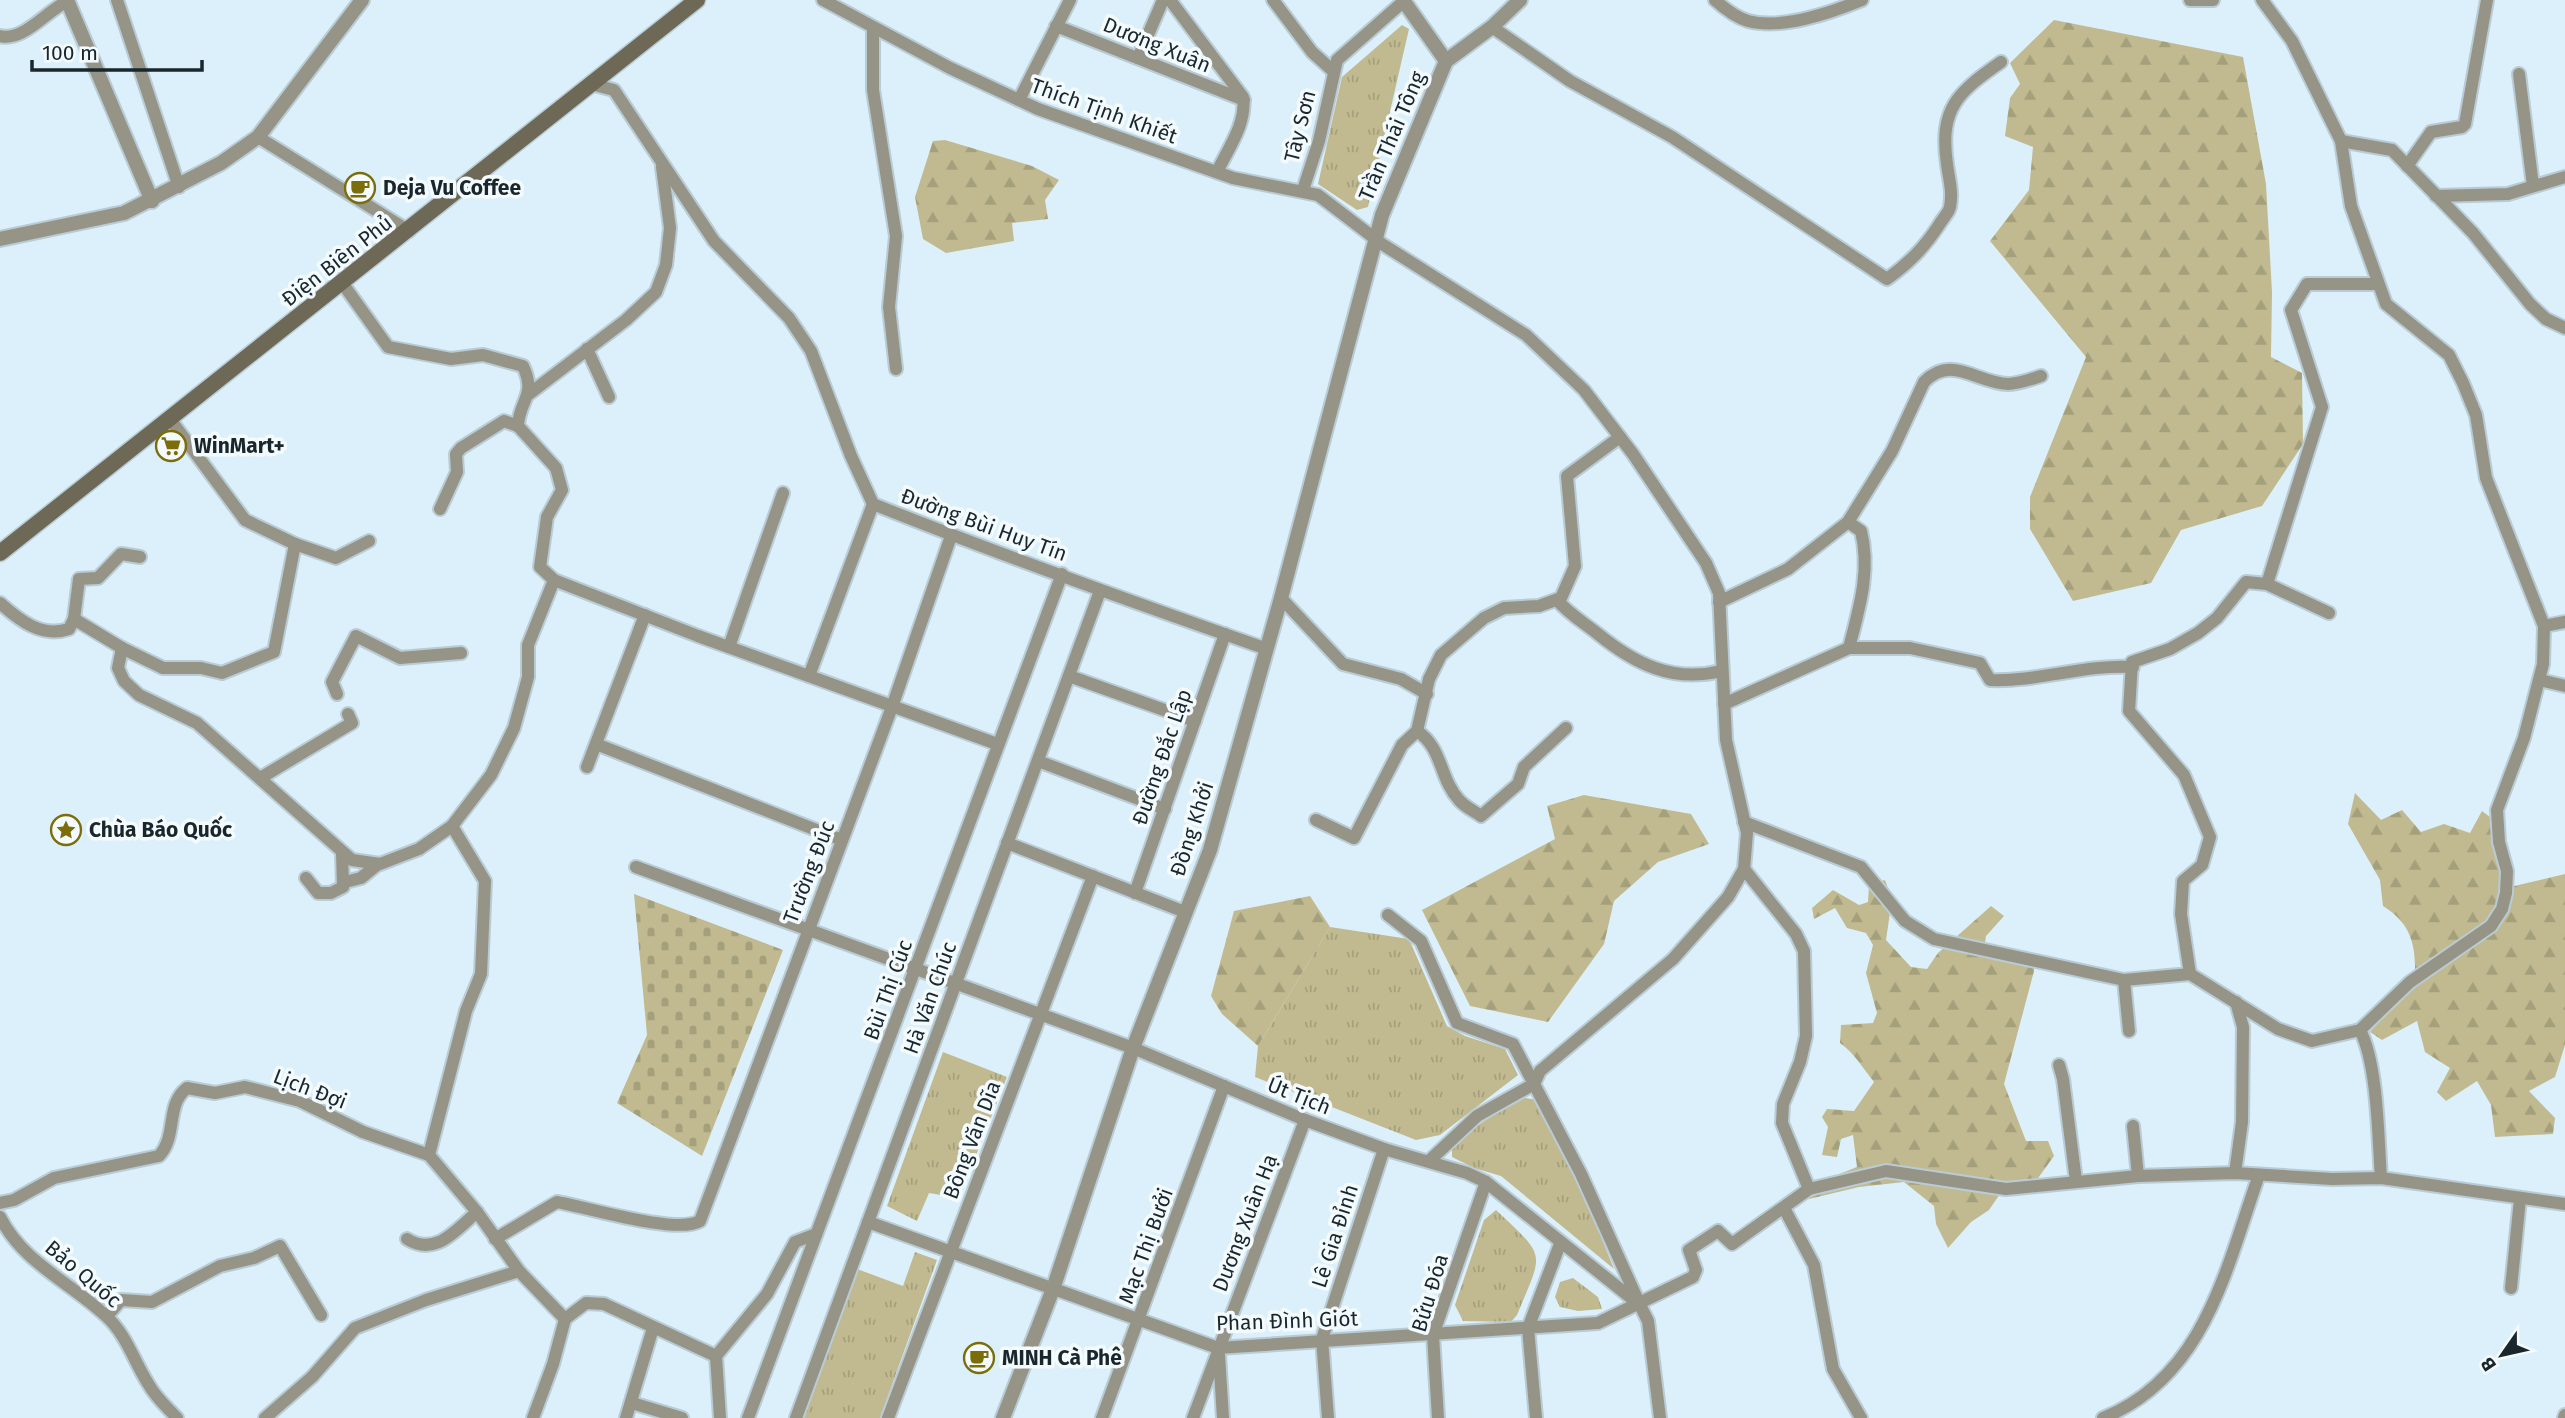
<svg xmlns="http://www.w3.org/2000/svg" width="2565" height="1418" font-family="'Fira Sans',sans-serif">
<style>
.grass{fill:url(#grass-tufts)}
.forest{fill:url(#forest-firs)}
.cemetery{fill:url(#cemetery-stones)}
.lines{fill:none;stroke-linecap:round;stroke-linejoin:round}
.minor-casing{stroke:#b9ccd6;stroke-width:16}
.tertiary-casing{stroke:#b9ccd6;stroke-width:18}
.secondary-casing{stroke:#b9ccd6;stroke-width:19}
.minor{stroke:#969486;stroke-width:12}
.tertiary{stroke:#969486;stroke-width:14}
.secondary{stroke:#6d6956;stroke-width:16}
.labels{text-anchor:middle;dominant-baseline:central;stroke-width:7;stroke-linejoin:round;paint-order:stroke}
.street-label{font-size:21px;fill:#19262c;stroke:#f4fbff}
.poi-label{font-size:21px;font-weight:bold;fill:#19262c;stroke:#f4fbff;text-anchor:start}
</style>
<defs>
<pattern id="grass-tufts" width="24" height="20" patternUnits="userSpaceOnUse" patternTransform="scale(1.75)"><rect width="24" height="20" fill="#c1ba90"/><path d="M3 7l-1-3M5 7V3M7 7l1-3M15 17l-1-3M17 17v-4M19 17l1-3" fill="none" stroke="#a5a07c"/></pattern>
<pattern id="forest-firs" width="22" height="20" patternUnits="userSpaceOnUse" patternTransform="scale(1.75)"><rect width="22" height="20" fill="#c1ba90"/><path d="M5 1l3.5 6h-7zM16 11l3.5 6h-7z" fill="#a5a07c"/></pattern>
<pattern id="cemetery-stones" width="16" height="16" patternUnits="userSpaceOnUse" patternTransform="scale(1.75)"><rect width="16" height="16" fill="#c1ba90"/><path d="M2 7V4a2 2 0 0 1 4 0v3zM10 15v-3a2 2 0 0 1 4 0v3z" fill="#a5a07c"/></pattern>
</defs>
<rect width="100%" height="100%" fill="#dcf0fb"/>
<g class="grass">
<path d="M 1402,25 L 1409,29 L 1368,207 L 1357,210 L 1318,184 L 1342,77 Z"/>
<path d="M 1330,927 L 1409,939 L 1447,1026 L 1465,1036 L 1505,1049 L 1518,1075 L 1440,1135 L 1416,1140 L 1255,1077 L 1258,1046 Z"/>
<path d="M 943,1052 L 1007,1077 L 959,1198 L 929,1193 L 917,1221 L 887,1206 Z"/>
<path d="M 1520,1097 L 1537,1100 L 1578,1180 L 1614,1269 L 1501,1176 L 1474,1168 L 1452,1157 L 1452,1143 Z"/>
<path d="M 1496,1210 C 1548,1259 1543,1251 1517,1315 L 1511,1322 L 1463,1321 L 1455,1305 L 1484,1220 Z"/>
<path d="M 915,1252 L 937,1260 L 880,1418 L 803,1418 L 857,1269 L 903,1286 Z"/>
<path d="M 1573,1278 L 1598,1297 L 1602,1309 L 1578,1311 L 1560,1307 L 1555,1297 L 1560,1282 Z"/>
</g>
<g class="forest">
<path d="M 2054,20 L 2243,57 L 2266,184 L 2272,292 L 2271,357 L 2302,373 L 2303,444 L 2262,506 L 2181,530 L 2151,583 L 2073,601 L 2030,529 L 2030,497 L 2086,357 L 1990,241 L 2029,190 L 2033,147 L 2005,136 L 2010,98 L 2020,84 L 2010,63 Z"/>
<path d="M 945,140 L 1032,166 L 1059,180 L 1045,200 L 1048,219 L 1012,223 L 1014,241 L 946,253 L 923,239 L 915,197 L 933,141 Z"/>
<path d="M 2355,793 L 2381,820 L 2402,810 L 2421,832 L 2444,824 L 2470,833 L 2482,811 L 2498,823 L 2510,887 L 2565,874 L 2565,1045 L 2555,1077 L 2529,1091 L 2555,1118 L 2553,1134 L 2495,1137 L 2491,1105 L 2477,1081 L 2446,1101 L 2437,1092 L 2450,1068 L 2425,1052 L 2417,1021 L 2382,1040 L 2370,1032 L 2415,983 C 2416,949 2414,925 2383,906 L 2380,880 L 2348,824 Z"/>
<path d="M 1584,795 L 1691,814 L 1709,844 L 1658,862 L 1614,901 L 1604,944 L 1548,1022 L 1470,1006 L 1422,910 L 1555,839 L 1547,806 Z"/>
<path d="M 1885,880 L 1892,899 L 1886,940 L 1911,967 L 1927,969 L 1938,953 L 1991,906 L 2004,916 L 1986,936 L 1984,949 L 2034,955 L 2034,971 L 2004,1084 L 2026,1141 L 2048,1141 L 2054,1156 L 2036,1181 L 1994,1182 L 2000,1194 L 1989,1210 L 1971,1222 L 1948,1248 L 1936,1224 L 1934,1206 L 1904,1182 L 1859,1187 L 1809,1199 L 1807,1190 L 1817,1183 L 1857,1167 L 1853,1135 L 1841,1139 L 1837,1157 L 1822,1155 L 1828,1127 L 1822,1117 L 1827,1109 L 1854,1111 L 1874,1082 C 1863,1068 1854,1053 1840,1043 L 1841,1025 L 1873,1023 L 1877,1013 L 1866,973 L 1873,945 L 1866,933 L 1847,928 L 1835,908 L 1814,919 L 1812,908 L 1833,890 L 1859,905 L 1868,902 L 1869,884 Z"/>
<path d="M 1310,896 L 1330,927 L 1258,1046 L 1222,1014 L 1211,996 L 1234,911 Z"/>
</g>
<path class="cemetery" d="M 634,894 L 783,950 L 702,1156 L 617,1103 L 647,1035 Z"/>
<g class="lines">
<g class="minor-casing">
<g id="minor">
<path d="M 117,0 L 179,187"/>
<path d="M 823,0 L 950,68 L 1038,109 L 1233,178 L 1318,195 L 1382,244 L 1526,335 L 1584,390 L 1633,454 L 1706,563 L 1719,593 L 1726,740 L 1747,833 L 1744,869 L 1728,897 L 1673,959 L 1540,1071 L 1534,1084 L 1581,1174 L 1640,1305"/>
<path d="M 1170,0 L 1243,97 C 1247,123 1228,149 1217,172"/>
<path d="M 1273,0 L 1312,52 L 1333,71"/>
<path d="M 1715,0 C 1725,9 1735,17 1748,21 C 1782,30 1830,13 1862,0"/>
<path d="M 2190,0 L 2213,0"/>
<path d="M 1056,26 L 1244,100"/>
<path d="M 1492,27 L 1570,81 L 1672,137 L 1887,279 C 1909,263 1924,248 1939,225 C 1942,219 1949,213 1950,207 C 1953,191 1949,180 1947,164 C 1939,108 1958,92 2001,62"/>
<path d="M 873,28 L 873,90 L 896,236 L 889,307 L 896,369"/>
<path d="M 0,36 C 24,42 47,10 68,1"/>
<path d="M 1138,58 L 1163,0"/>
<path d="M 2519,74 L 2533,186"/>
<path d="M 591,84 L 614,90 L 714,241 L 789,318 L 811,351 L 851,456 L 873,504 C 1003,556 1135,603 1267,649"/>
<path d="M 1019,100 L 1070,0"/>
<path d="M 258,137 L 409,231"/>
<path d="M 2341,141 L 2392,150 L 2473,233 L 2530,304 L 2546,319 L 2565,328"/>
<path d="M 2407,166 L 2431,132 L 2462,127 L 2465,124 L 2487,0"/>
<path d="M 1303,190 L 1319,141 L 1337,60 L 1404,1"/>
<path d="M 2436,196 L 2508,194 L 2565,177"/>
<path d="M 343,284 L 388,347 L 451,359 L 483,355 L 523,366 C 537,396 519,400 518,426 L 556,468 L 562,490 L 547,517 L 540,567 L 554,580 L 698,636 L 997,744"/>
<path d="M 587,349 L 609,397"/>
<path d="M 529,394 L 626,320 L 656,292 L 666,265 L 670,228 L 662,167"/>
<path d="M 170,419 L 245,520 L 295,544 L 336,558 L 369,541"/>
<path d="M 440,509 L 457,472 L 456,454 L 461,448 L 504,421 L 518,426"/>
<path d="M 1848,522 L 1861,531 C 1871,571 1859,609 1849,648"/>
<path d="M 2267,584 L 2322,407 L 2291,310 L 2307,284 L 2378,284"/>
<path d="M 1281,598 L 1343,664 L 1401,679 L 1427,694"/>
<path d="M 1557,600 C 1569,614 1583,622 1598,634 C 1635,664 1673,683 1721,671"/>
<path d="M 1719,602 L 1788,569 L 1848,522 L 1892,451 L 1924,382 C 1952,354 1976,383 2008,384 C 2018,384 2032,379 2041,376"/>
<path d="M 0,603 C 20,621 42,638 69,629 L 74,619 L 122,648 L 118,668 L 124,681 L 139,695 L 197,723 L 352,860 L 380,864 L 419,849 L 452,826 L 485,881 L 481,974 L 466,1011 L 429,1155"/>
<path d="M 74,619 L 79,579 L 98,578 L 121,554 L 140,557"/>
<path d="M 2544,626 L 2565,622"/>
<path d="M 729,647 L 783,493"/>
<path d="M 122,648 L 163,668 L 201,668 L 222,673 L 274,652 L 295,544"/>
<path d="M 809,676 L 873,504"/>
<path d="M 1069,676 L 1195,721"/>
<path d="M 2540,680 L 2565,686"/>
<path d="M 337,694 L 332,682 L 356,636 L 400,658 L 461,653"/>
<path d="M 1724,704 L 1849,648 L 1910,648 L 1980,663 L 1990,680 C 2038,682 2085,664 2133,667"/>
<path d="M 1417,731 C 1443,748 1439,778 1459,800 C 1465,807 1474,811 1481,816 L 1518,784 L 1524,767 L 1566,728"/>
<path d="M 596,744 L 842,840"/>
<path d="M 1038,761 L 1165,809"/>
<path d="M 587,767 L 645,615"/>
<path d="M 262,777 L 352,723 L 348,714"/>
<path d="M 1316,820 L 1354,838 L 1402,745 L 1417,731 L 1429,679 L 1441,655 L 1484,618 L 1504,608 L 1539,606 L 1561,598 L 1575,566 L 1567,476 L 1620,437"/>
<path d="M 1744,822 L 1861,867 L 1905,921 L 1934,939 L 2124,980 L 2190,974 L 2181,914 L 2183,881 L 2202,865 L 2210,837 L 2184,775 L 2129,711 L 2132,662 L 2170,649 L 2198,633 L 2217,618 L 2246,582 L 2267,584 L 2329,613"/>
<path d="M 452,826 L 491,775 L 514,728 L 528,677 L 528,645 L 554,580"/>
<path d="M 1007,843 L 1185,912"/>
<path d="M 636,867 L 1133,1048 L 1305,1120 L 1384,1149 L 1467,1173 L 1486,1182 L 1640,1305 L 1648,1321 L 1660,1418"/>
<path d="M 1744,869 L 1796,934 L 1804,951 L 1806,1036 L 1800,1062 L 1783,1104 L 1782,1123 L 1809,1189"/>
<path d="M 306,878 L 318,893 L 331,893 L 343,887 L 342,852"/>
<path d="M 345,882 L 361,878 L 378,864"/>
<path d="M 1135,893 L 1225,634"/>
<path d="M 1388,915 L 1421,941 L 1457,1023 L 1513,1044 L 1534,1084 L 1477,1116 L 1429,1161"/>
<path d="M 2190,974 L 2278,1029 L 2312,1041 L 2360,1030 L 2410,982 L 2491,926 L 2502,909 L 2506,893 L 2507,871 L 2499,842 L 2497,810 L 2524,738 L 2543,664 L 2544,626 L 2486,478 L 2476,415 L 2463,383 L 2449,355 L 2386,304 L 2351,206 L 2341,141 L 2292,41 L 2262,0"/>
<path d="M 2124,980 L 2129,1031"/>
<path d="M 2360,1030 C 2378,1065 2378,1138 2381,1178"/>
<path d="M 2059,1065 L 2063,1079 L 2076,1181"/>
<path d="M 2133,1126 L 2138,1176 L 2235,1173 L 2332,1179 L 2381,1178 L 2565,1204"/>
<path d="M 2235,1173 L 2242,1122 L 2243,1027 L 2236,1002"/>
<path d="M 0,1203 L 14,1200 L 54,1178 L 159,1156 C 178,1135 165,1105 187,1088 L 215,1093 L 245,1087 L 300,1101 L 363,1132 L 429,1155 L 477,1212 L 519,1271 L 565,1319 L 586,1303 L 604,1304 L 716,1356 L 720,1418"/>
<path d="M 1784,1208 L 1814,1265 L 1833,1369 L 1861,1418"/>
<path d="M 0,1217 C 23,1263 70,1282 106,1316 C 127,1335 134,1362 149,1385 C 156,1398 167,1407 177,1418"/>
<path d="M 868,1222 L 1218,1348 L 1598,1323 L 1693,1277 L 1696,1270 L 1689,1250 L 1718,1231 L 1732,1244 L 1809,1189 L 1886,1171 L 2006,1189 L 2138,1176"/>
<path d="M 407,1239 C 436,1257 456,1230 477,1212"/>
<path d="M 495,1239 L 557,1202 C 586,1207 677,1235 700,1221 L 892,707 L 951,536"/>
<path d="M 2511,1288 L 2520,1199"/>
<path d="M 107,1316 L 121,1300 L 152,1302 L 220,1266 L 254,1258 L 280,1246 L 321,1315"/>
<path d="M 1219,1355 L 1223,1418"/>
<path d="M 716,1356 L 767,1294 L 795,1242 L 816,1234"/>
<path d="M 632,1403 L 682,1418"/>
<path d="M 265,1418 L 312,1377 L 355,1328 L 426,1300 L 519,1271"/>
<path d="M 533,1418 L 553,1364 L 565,1319"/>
<path d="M 626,1418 L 653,1328"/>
<path d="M 748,1418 L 1062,574"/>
<path d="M 796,1418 L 1100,591"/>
<path d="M 888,1418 L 1093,876"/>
<path d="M 1102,1418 L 1224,1086"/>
<path d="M 1193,1418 L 1305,1120"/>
<path d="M 1328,1418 L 1322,1339 L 1384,1149"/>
<path d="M 1438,1418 L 1433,1335 L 1486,1182"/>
<path d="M 1536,1418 L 1528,1328 L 1560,1244"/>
<path d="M 2103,1418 C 2205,1377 2226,1268 2259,1175"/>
<path d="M 2564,1418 L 2565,1415"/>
</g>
</g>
<g class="tertiary-casing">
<g id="tertiary">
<path d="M 67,0 L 152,201"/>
<path d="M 1403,0 L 1446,61"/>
<path d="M 0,239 L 124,213 L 221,163 L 258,137 L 362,0"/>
<path d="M 1003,1418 L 1053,1289 L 1133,1048 L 1210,850 L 1281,598 L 1382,215 L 1446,61 L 1492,27 L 1520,0"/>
</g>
</g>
<g class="secondary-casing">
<path id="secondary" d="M 0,553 L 697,0"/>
</g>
<use href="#minor" class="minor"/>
<use href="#tertiary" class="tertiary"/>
<use href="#secondary" class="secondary"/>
</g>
<defs>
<g id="cafe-ring" transform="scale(1.575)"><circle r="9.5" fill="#f4fbff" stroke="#7b6d07" stroke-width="1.5"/><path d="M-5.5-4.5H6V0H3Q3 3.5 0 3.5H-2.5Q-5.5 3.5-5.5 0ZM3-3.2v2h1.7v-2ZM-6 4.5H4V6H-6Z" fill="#7b6d07"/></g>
<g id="supermarket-ring" transform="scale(1.575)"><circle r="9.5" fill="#f4fbff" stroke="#7b6d07" stroke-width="1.5"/><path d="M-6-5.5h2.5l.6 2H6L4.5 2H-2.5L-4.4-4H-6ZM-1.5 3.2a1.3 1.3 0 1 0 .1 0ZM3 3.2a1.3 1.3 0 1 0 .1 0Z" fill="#7b6d07"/></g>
<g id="sight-ring" transform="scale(1.575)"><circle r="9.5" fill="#f4fbff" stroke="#7b6d07" stroke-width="1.5"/><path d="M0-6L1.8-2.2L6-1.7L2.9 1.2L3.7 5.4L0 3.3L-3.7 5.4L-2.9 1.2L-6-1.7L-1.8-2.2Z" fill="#7b6d07"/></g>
</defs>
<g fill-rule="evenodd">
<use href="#cafe-ring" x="360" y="188"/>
<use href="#supermarket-ring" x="171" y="446"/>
<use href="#sight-ring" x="66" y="830"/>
<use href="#cafe-ring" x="979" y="1358"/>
</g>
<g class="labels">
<g class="street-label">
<text transform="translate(1157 45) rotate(22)">Dương Xuân</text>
<text transform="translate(1104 111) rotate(20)">Thích Tịnh Khiết</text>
<text transform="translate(1300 126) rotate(-76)">Tây Sơn</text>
<text transform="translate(1392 136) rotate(-67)">Trần Thái Tông</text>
<text transform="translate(337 261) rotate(-38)">Điện Biên Phủ</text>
<text transform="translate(984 525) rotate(20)">Đường Bùi Huy Tín</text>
<text transform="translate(1162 757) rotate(-71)">Đường Đắc Lập</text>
<text transform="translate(1192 829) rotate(-72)">Đồng Khởi</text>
<text transform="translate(809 872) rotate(-69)">Trường Đúc</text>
<text transform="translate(888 990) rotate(-70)">Bùi Thị Cúc</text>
<text transform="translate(930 998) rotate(-70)">Hà Văn Chúc</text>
<text transform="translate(310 1089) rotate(21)">Lịch Đợi</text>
<text transform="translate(1299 1096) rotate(22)">Út Tịch</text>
<text transform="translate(972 1140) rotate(-69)">Bông Văn Dĩa</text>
<text transform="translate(1245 1223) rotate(-69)">Dương Xuân Hạ</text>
<text transform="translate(1335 1236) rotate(-72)">Lê Gia Đỉnh</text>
<text transform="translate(1146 1246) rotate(-70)">Mạc Thị Bưởi</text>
<text transform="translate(83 1274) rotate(40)">Bảo Quốc</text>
<text transform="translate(1430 1293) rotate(-73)">Bửu Đóa</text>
<text transform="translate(1287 1321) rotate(-2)">Phan Đình Giót</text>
</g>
<g class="poi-label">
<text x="383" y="188">Deja Vu Coffee</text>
<text x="194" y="446">WinMart+</text>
<text x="89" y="830">Chùa Báo Quốc</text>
<text x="1002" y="1358">MINH Cà Phê</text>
</g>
</g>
<g transform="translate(2502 1355) rotate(236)" stroke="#f4fbff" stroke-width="5" paint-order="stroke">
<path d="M0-5L12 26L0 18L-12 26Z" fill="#19262c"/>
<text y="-10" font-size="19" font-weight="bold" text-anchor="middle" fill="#19262c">B</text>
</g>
<path d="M32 60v10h170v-10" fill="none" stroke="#19262c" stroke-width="3.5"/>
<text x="42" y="60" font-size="21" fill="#19262c" stroke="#f4fbff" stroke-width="5" paint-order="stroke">100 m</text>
</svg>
